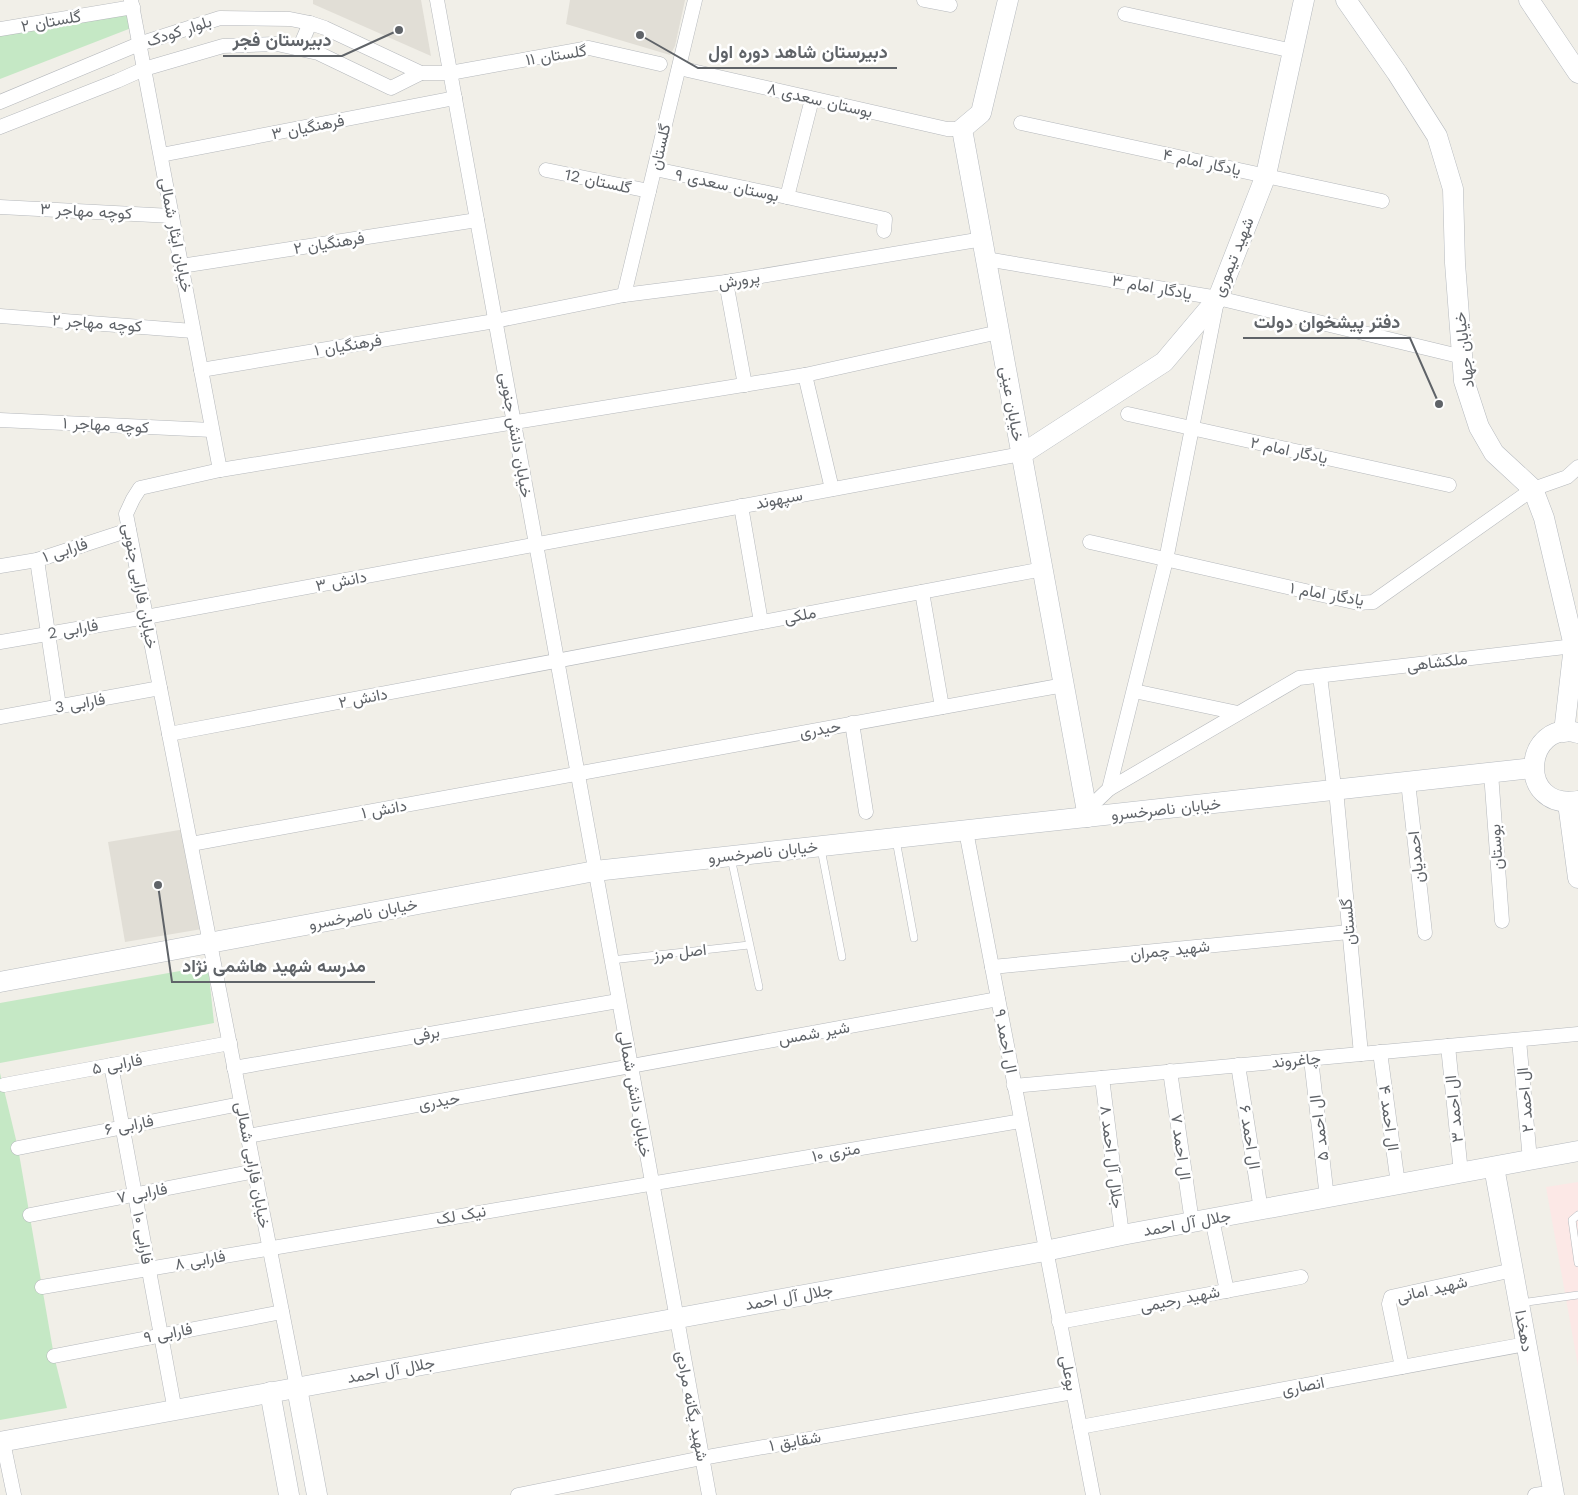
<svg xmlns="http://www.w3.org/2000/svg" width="1578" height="1495" font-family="'Work Sans',Vazirmatn,sans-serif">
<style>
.education{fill:#e1ded6}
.medical{fill:#fce8e6}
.green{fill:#c5e8c5}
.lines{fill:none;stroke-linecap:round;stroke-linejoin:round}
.lane-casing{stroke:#b5b8bc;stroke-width:8}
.street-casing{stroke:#b5b8bc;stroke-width:15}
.secondary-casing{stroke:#b6babf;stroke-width:21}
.lane{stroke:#fff;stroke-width:7}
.street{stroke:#fff;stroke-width:14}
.secondary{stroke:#fff;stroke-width:20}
.labels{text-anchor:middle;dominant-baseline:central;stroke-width:5;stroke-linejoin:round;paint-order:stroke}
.street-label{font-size:16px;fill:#5f6368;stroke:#fff}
.leader{fill:none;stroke:#5f6368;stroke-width:2}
.callout-dot{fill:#5f6368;stroke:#fff;stroke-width:2}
.callout-label{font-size:18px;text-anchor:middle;font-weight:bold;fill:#5f6368;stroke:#fff;stroke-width:5;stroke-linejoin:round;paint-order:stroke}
</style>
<rect width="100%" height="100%" fill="#f1efe8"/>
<g class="education">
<path d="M 313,0 L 421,0 L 431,56 L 313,4 Z"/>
<path d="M 570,0 L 685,0 L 675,46 L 670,55 L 566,24 Z"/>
<path d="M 191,828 L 208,928 L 125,942 L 108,842 Z"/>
</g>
<path class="medical" d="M 1578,1182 L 1578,1366 L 1546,1187 Z"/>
<g class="green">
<path d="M 136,10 L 139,25 L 0,79 L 0,35 Z"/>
<path d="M 208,966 L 214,1023 L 0,1063 L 0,1003 Z"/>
<path d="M 0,1073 L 18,1148 L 54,1356 L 67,1408 L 0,1420 Z"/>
</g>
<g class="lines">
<g class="lane-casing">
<g id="lane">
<path d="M 896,840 L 914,938"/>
<path d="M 821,849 L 842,957"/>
<path d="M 731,858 L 759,987"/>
<path d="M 611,960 L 749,945"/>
<path d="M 1578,1215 L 1572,1220 L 1578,1263"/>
<path d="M 1521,1303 L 1578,1295"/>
</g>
</g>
<g class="street-casing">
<g id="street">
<path d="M 131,0 L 220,470"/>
<path d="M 437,0 L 709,1495"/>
<path d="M 924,0 L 950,5"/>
<path d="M 1125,14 L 1293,51"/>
<path d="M 0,29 L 133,7"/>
<path d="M 299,49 L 310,23"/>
<path d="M 679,68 L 947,129 L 962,129"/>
<path d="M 0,102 L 139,44 L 220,18 L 290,19 L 310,23 L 325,28 L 421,73 L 450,73 L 589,48 L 660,64"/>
<path d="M 1021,123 L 1382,201"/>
<path d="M 0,127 L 117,81 L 144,69 L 223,46 L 277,44 L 318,53 L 391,88 L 421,73"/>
<path d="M 161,155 L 455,98"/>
<path d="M 655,169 L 787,197 L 812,99"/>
<path d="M 546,170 L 649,191"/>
<path d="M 787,197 L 885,219 L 884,231"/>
<path d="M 0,207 L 172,216"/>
<path d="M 986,259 L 1218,298 L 1463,357"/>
<path d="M 181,266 L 477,220"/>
<path d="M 726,282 L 745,385"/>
<path d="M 624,295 L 695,0"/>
<path d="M 0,316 L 193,331"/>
<path d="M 201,370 L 495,321 L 624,295 L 726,282 L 983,239"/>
<path d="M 805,375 L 832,489"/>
<path d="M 1128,414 L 1449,485"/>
<path d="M 0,420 L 212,430"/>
<path d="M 741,506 L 761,622"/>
<path d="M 1090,542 L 1358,603 L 1373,602 L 1533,489 L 1567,477 L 1578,467"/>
<path d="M 37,560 L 59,706"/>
<path d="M 0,566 L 37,560 L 129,530"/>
<path d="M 922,592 L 942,707"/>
<path d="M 0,642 L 146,617 L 1022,454"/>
<path d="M 1320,676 L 1333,779"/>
<path d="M 1134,691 L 1238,713"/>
<path d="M 0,717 L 160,688"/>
<path d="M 852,723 L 866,812"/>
<path d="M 169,734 L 1043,569"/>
<path d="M 1491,773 L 1502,921"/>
<path d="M 1408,782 L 1425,933"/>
<path d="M 1109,789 L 1299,678 L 1574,646"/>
<path d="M 1336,790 L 1361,1054"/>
<path d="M 1087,810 L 1109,789 L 1166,560 L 1217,301"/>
<path d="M 966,831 L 1093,1495"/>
<path d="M 191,844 L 1064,685"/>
<path d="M 992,967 L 1349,932"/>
<path d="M 1519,1040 L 1530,1160"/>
<path d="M 1448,1046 L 1461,1173"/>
<path d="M 1380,1052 L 1398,1184"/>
<path d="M 1311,1059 L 1327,1198"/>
<path d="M 111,1065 L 175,1411"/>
<path d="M 1238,1065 L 1261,1210"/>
<path d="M 234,1068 L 618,1001"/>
<path d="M 1170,1071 L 1192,1222"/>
<path d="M 1102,1078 L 1122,1235"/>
<path d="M 4,1085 L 230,1043"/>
<path d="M 1014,1086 L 1578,1034"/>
<path d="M 248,1136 L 998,999"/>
<path d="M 18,1148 L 240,1104"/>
<path d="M 30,1215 L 255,1171"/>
<path d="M 1212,1219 L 1227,1291"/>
<path d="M 42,1287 L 1021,1121"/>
<path d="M 1059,1322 L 1301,1277"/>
<path d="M 54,1356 L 282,1312"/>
<path d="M 1402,1367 L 1389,1304 L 1391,1297 L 1513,1270"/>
<path d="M 297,1388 L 126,514 L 133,499 L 140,488 L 220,470 L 805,375 L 999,332"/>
<path d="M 1080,1427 L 1526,1344"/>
<path d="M 3,1442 L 14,1495"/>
<path d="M 518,1495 L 702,1458 L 1073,1392"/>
<path d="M 1535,1495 L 1554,1492"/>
</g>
</g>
<g class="secondary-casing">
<g id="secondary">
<path d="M 1008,0 L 981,113 L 962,129 L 1088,817"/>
<path d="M 1346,0 L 1397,73 L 1437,136 L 1453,189 L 1455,263 L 1464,381 L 1479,427 L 1494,453 L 1533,489 L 1544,518 L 1574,646 L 1564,732"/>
<path d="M 1529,0 L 1578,73"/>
<path d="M 1022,454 L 1164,362 L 1218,298 L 1266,175 L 1304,0"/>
<path d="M 1578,733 C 1524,718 1515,811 1578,801"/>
<path d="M 1568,803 L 1578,878"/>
<path d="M 0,982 L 595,871 L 1533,768"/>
<path d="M 1494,1167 L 1554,1495"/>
<path d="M 297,1388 L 317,1495"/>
<path d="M 270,1392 L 289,1495"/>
<path d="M 0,1442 L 1045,1251 L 1122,1235 L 1578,1151"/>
</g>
</g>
<use href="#lane" class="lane"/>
<use href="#street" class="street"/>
<use href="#secondary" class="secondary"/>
</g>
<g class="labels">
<g class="street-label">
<text transform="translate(51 21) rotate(-10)">گلستان ۲</text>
<text transform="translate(179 31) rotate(-18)">بلوار کودک</text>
<text transform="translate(556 55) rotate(-9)">گلستان ۱۱</text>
<text transform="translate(820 100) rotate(13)">بوستان سعدی ۸</text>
<text transform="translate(308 127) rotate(-11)">فرهنگیان ۳</text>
<text transform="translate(660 147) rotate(-77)">گلستان</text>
<text transform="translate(1202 162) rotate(12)">یادگار امام ۴</text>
<text transform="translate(598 181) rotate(12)">گلستان 12</text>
<text transform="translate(727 185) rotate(12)">بوستان سعدی ۹</text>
<text transform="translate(86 211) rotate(3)">کوچه مهاجر ۳</text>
<text transform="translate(176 235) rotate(79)">خیابان ایثار شمالی</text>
<text transform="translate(329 243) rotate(-9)">فرهنگیان ۲</text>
<text transform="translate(1233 257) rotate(-68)">شهید تیموری</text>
<text transform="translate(739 280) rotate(-9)">پرورش</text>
<text transform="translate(1152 287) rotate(10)">یادگار امام ۳</text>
<text transform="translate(97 323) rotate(4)">کوچه مهاجر ۲</text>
<text transform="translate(348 345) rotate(-9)">فرهنگیان ۱</text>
<text transform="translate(1464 350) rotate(-97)">خیابان جهاد</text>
<text transform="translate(1012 404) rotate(80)">خیابان عینی</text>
<text transform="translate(106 425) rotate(3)">کوچه مهاجر ۱</text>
<text transform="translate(516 435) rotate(80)">خیابان دانش جنوبی</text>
<text transform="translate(1289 450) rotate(12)">یادگار امام ۲</text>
<text transform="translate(779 499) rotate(-11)">سپهوند</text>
<text transform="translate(65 550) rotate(-18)">فارابی ۱</text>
<text transform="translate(341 581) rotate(-11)">دانش ۳</text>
<text transform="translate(140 586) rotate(79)">خیابان فارابی جنوبی</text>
<text transform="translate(1327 594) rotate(10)">یادگار امام ۱</text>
<text transform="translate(800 615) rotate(-11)">ملکی</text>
<text transform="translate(73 629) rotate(-10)">فارابی 2</text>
<text transform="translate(1437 662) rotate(-7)">ملکشاهی</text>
<text transform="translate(363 698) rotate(-11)">دانش ۲</text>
<text transform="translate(80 703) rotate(-10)">فارابی 3</text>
<text transform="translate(820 729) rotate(-10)">حیدری</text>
<text transform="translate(384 809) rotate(-10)">دانش ۱</text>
<text transform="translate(1166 809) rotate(-6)">خیابان ناصرخسرو</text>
<text transform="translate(1496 847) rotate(-94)">بوستان</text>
<text transform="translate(763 852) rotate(-6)">خیابان ناصرخسرو</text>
<text transform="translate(1416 857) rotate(-96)">احمدیان</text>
<text transform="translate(363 914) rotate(-11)">خیابان ناصرخسرو</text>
<text transform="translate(1348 922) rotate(-95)">گلستان</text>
<text transform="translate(1170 950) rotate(-6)">شهید چمران</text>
<text transform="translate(680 952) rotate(-6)">اصل مرز</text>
<text transform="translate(814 1033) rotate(-10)">شیر شمس</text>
<text transform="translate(426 1034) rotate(-10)">برفی</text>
<text transform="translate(1006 1041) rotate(79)">ال احمد ۹</text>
<text transform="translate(1296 1060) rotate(-5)">چاغروند</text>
<text transform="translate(117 1064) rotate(-11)">فارابی ۵</text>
<text transform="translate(635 1094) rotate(80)">خیابان دانش شمالی</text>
<text transform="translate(1525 1100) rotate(-95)">ال احمد ۲</text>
<text transform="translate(439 1101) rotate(-10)">حیدری</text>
<text transform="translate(1454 1109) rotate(-96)">ال احمد ۳</text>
<text transform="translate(1389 1118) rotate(82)">ال احمد ۴</text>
<text transform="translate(129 1125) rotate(-11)">فارابی ۶</text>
<text transform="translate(1319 1128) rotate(-97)">ال احمد ۵</text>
<text transform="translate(1250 1137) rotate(81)">ال احمد ۶</text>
<text transform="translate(1181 1147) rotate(82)">ال احمد ۷</text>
<text transform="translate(836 1152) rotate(-10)">۱۰ متری</text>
<text transform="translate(1112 1157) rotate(83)">جلال آل احمد ۸</text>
<text transform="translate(253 1165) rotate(79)">خیابان فارابی شمالی</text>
<text transform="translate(142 1193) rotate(-11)">فارابی ۷</text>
<text transform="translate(461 1215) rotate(-10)">نیک لک</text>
<text transform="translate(1187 1223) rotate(-10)">جلال آل احمد</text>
<text transform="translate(143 1238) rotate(80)">فارابی ۱۰</text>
<text transform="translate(200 1260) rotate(-10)">فارابی ۸</text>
<text transform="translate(1432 1289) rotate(-13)">شهید امانی</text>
<text transform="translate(789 1297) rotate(-10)">جلال آل احمد</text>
<text transform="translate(1180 1299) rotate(-11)">شهید رحیمی</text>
<text transform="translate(1524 1331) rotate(80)">دهخدا</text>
<text transform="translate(168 1333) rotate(-11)">فارابی ۹</text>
<text transform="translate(391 1370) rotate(-10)">جلال آل احمد</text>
<text transform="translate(1069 1373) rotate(79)">بوعلی</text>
<text transform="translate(1303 1386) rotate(-11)">انصاری</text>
<text transform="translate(692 1406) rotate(79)">شهید یگانه مرادی</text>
<text transform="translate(795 1441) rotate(-10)">شقایق ۱</text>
</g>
</g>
<path class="leader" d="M399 30L342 56H223M640 35L698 68H897M1439 404L1410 338H1243M158 885L172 982H375"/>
<g class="callout-dot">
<circle cx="399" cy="30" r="5"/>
<circle cx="640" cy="35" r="5"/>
<circle cx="1439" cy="404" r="5"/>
<circle cx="158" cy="885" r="5"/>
</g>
<g class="callout-label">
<text x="282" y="46">دبیرستان فجر</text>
<text x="798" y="58">دبیرستان شاهد دوره اول</text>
<text x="1327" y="328">دفتر پیشخوان دولت</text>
<text x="274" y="972">مدرسه شهید ه‍اشمی نژاد</text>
</g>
</svg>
